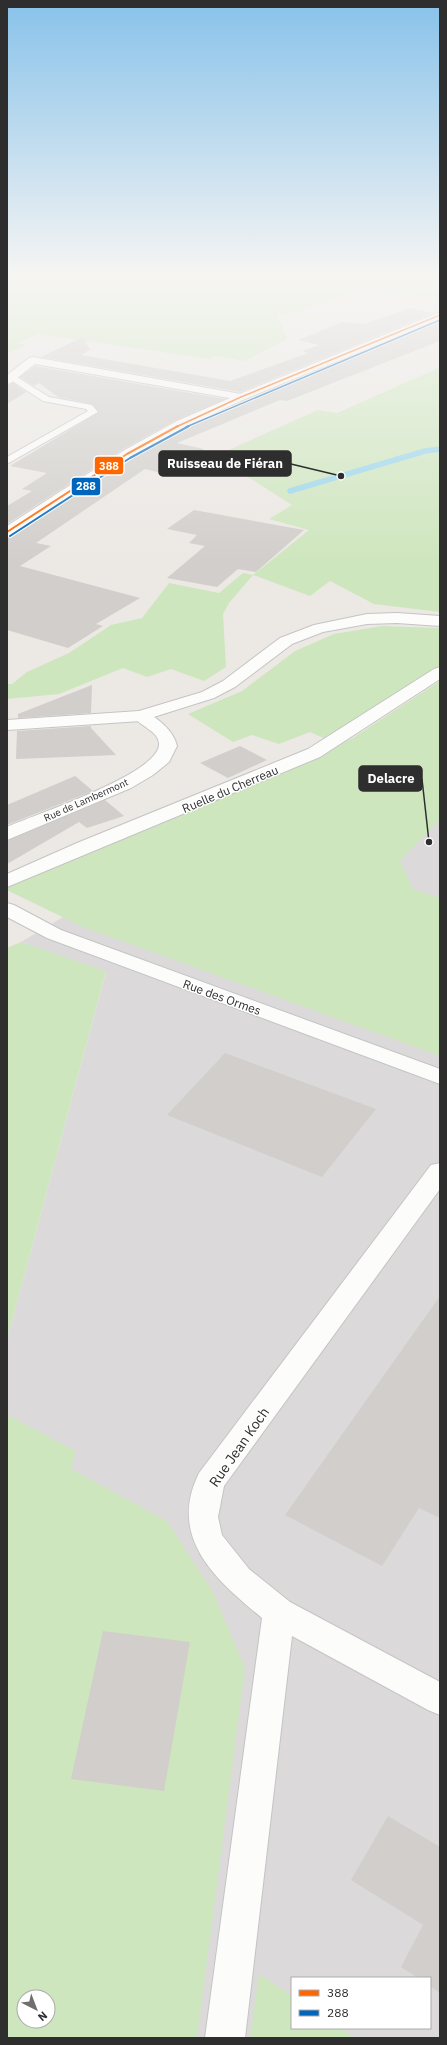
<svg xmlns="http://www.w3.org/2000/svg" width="447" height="2045" font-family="'IBM Plex Sans',sans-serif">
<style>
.industrial{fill:#dcd9db;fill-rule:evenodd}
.green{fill:#cee6be;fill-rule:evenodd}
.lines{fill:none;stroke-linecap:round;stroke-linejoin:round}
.stream{stroke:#99d6ec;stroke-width:5.5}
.building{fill:#d1cecb}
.service-casing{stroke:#c5c4c5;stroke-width:2}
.minor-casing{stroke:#c5c4c5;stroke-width:2}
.tertiary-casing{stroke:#c5c4c5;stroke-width:2}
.service{fill:#fcfcfb;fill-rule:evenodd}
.minor{fill:#fcfcfb;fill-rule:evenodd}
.tertiary{fill:#fcfcfb;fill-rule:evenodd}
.bus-1-far1-casing{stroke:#fff;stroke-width:3}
.bus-1-casing{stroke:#fff;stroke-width:4}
.bus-2-far1-casing{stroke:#fff;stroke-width:3}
.bus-2-casing{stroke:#fff;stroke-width:4}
.bus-1-far1{stroke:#f60;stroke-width:1.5}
.bus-1{stroke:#f60;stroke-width:2}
.bus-2-far1{stroke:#0065bd;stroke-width:1.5}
.bus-2{stroke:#0065bd;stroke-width:2}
.labels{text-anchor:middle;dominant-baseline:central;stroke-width:3;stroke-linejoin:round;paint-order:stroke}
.far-street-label{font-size:10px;fill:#2e2e2e;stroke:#fff}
.street-label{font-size:12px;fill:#2e2e2e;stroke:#fff}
.near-street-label{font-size:14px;fill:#2e2e2e;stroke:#fff}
.leader{fill:none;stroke:#2e2e2e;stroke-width:1.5}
.callout-dot{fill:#2e2e2e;stroke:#fff;stroke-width:1.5}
.callout{fill:#2e2e2e;stroke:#2e2e2e;stroke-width:1.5}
.callout-label{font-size:13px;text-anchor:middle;font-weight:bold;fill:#fff}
.line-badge{stroke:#fff;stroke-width:1.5}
.badge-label{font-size:11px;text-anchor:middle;font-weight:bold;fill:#fff}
</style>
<rect width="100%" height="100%" fill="#ece8e4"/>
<path class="industrial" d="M 440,681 L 440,2038 L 7,2038 L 7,1340 L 106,972 L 21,942 L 63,917 L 7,890 L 198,809 L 353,738 ZM 292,1978 L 430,1978 L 430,2028 L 292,2028 ZM 24,1997 L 48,1997 L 48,2021 L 24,2021 Z"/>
<g class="green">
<path d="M 7,276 L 440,276 L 440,298 L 364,290 L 285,315 L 278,315 L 287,339 L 245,361 L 216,356 L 209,359 L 38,334 L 17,343 L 26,345 L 7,354 Z"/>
<path d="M 440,366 L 440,612 L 374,604 L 330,581 L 310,596 L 253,575 L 229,603 L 223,614 L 226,667 L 204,681 L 171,669 L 147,677 L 123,668 L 59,694 L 7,699 L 7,684 L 12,684 L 27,672 L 69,653 L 111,625 L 142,618 L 169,583 L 219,593 L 243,573 L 253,575 L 309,530 L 269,519 L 292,505 L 215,456 L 318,410 L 337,413 L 434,370 Z"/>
<path d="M 382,626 L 440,628 L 440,668 L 326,739 L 310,732 L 279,744 L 252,735 L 233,742 L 188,714 L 242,691 L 295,651 L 334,634 Z"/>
<path d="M 440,681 L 440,823 L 437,822 L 400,861 L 413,889 L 440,898 L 440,1056 L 83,927 L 7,890 L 7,885 L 198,809 L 338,745 L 353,738 Z"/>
<path d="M 21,942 L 106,971 L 7,1340 L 7,948 Z"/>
<path d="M 7,1415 L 76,1451 L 71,1469 L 167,1521 L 213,1592 L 245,1668 L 197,2038 L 7,2038 ZM 24,1997 L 48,1997 L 48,2021 L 24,2021 Z"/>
<path d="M 259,1974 L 292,1996 L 292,2028 L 340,2028 L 355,2038 L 250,2038 Z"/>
</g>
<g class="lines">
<path class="stream" d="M 290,491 L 425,451 L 440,449"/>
</g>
<g class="building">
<path d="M 410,308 L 433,313 L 240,392 L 41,357 L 83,337 L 90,350 L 81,355 L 230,381 L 308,353 L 302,351 L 319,345 L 298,340 L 343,322 L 364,324 Z"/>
<path d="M 440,321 L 440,341 L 287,401 L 280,400 L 177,443 L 204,449 L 161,473 L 145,469 L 36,543 L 51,546 L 20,566 L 140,598 L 96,624 L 103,626 L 68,648 L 7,630 L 7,537 L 13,536 L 132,458 L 186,428 L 246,400 Z"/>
<path d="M 35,366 L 225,399 L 176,420 L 122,450 L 7,524 L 7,506 L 32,491 L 22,489 L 47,473 L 10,466 L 99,412 L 92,404 L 58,397 L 39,383 L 34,386 L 20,377 Z"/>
<path d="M 13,383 L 26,392 L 7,404 L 7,385 Z"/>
<path d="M 194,510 L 304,530 L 256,572 L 238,569 L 217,587 L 167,578 L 205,546 L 189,543 L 197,535 L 167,529 Z"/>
<path d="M 92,685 L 91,713 L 18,718 L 18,714 Z"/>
<path d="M 91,726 L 91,728 L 116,755 L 16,759 L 17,731 Z"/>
<path d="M 240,746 L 267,760 L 228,778 L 200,763 Z"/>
<path d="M 75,776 L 93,791 L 7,825 L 7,805 Z"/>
<path d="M 105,800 L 124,816 L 87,828 L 79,822 L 7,864 L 7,841 Z"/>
<path d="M 225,1053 L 376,1109 L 322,1177 L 167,1115 Z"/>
<path d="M 440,1296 L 440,1518 L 419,1508 L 382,1566 L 285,1515 Z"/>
<path d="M 103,1631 L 190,1642 L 164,1791 L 71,1779 Z"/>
<path d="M 388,1816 L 440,1847 L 440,1993 L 430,1986 L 430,1978 L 418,1978 L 401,1967 L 423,1925 L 351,1880 Z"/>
</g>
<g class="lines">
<g class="service-casing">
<path id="service" d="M 12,374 L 49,397 L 92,405 L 98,412 L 7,464 L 7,457 L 88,411 L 86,409 L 43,401 L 9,379 L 9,375 Z"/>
</g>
<g class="minor-casing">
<g id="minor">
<path d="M 33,357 L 241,394 L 247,397 L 241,400 L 35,364 L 11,383 L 7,384 L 7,375 L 29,358 Z"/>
<path d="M 440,667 L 440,679 L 320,757 L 7,887 L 7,874 L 77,843 L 308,749 L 434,669 Z"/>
<path d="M 141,711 C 156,715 174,731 177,746 L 169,762 L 153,775 L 131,788 L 7,840 L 7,827 C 33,815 160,774 159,744 C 159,731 139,726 133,716 L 135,712 Z"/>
<path d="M 440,1163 L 440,1189 L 224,1486 L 218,1517 L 222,1535 L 249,1569 L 290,1602 L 440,1682 L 440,1715 L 428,1710 L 292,1636 L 245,2038 L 205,2038 L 262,1618 C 216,1580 167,1538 199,1473 L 431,1165 Z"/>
</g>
</g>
<g class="tertiary-casing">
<g id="tertiary">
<path d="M 440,312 L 440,319 L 245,399 L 185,427 L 131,457 L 12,535 L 7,536 L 7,526 L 123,451 L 177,421 L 237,395 Z"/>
<path d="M 397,613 L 440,616 L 440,626 L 397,623 L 367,624 L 323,632 L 292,644 L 235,687 L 214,698 L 141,721 L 7,730 L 7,720 L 139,711 L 202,692 L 223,681 L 280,638 L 314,625 L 367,614 Z"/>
<path d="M 7,903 L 14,905 L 61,930 L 440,1069 L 440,1084 L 47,938 L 7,917 Z"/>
</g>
</g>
<use href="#service" class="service"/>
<use href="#minor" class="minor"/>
<use href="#tertiary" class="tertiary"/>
<g class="bus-1-far1-casing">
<path id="bus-1-far1" d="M 176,427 L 241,397 L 440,315"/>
</g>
<g class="bus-1-casing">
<path id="bus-1" d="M 7,532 L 127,454 L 178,426"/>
</g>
<g class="bus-2-far1-casing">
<path id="bus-2-far1" d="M 186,427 L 440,320"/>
</g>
<g class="bus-2-casing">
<path id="bus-2" d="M 10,536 L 130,458 L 189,426"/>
</g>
<use href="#bus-1-far1" class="bus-1-far1"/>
<use href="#bus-1" class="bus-1"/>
<use href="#bus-2-far1" class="bus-2-far1"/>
<use href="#bus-2" class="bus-2"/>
</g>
<linearGradient id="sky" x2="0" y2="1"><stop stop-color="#88c2ea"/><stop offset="0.49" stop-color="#f6f5f3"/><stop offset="1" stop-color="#f6f5f3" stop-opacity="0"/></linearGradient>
<rect width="447" height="562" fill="url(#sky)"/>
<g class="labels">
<g class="far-street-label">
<text transform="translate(86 800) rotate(-24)">Rue de Lambermont</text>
</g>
<g class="street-label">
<text transform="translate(230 789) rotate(-23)">Ruelle du Cherreau</text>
<text transform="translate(222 997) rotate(20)">Rue des Ormes</text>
</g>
<g class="near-street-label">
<text transform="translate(239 1447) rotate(-55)">Rue Jean Koch</text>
</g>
</g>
<path class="leader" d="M341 476L291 464M429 842L422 779"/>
<g class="callout-dot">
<circle cx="341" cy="476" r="4"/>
<circle cx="429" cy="842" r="4"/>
</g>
<g class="callout">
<rect x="159" y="451" width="132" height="25" rx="4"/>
<rect x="359" y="766" width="63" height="25" rx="4"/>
</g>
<g class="callout-label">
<text x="225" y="468">Ruisseau de Fiéran</text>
<text x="391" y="783">Delacre</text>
</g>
<g class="line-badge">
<rect x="94" y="456" width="30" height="19" rx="4" fill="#f60"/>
<rect x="71" y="477" width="30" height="19" rx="4" fill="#0065bd"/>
</g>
<g class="badge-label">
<text x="109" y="470">388</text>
<text x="86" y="490">288</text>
</g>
<rect width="447" height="2045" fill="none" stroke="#2e2e2e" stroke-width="16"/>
<rect x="291" y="1977" width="140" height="52" fill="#ffffff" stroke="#ababab"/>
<rect x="299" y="1990" width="20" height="6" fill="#ff6600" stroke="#ababab"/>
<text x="327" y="1997" font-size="12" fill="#2e2e2e">388</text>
<rect x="299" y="2010" width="20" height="6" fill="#0065bd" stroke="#ababab"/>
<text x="327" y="2017" font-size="12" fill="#2e2e2e">288</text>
<g transform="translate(36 2009) rotate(138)"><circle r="19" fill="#ffffff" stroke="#ababab"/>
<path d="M0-3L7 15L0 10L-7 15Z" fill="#706f6e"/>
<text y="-6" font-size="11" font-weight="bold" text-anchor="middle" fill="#2e2e2e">N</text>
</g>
</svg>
